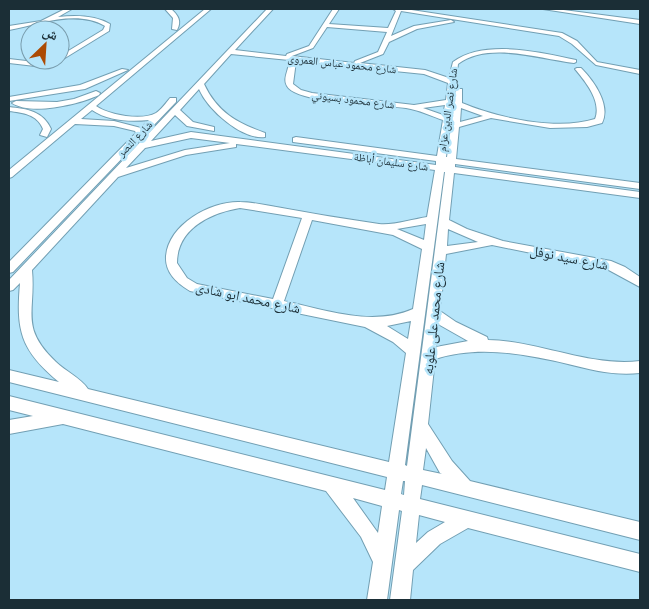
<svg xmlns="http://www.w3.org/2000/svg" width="649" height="609" font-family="'Varela Round','Noto Naskh Arabic',sans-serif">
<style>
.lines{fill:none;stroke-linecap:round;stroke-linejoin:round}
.minor-casing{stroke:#729fb3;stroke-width:2}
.minor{fill:#fff;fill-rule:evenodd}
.labels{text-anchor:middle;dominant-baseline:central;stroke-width:5;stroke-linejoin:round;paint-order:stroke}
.far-street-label{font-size:11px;fill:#1b2e36;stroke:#b6e5fa}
.street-label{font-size:14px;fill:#1b2e36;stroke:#b6e5fa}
</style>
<rect width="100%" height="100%" fill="#b6e5fa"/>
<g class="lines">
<g class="minor-casing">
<g id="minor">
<path d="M 65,9 L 72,9 L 58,17 C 76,15 94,15 110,24 L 109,31 L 60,61 L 35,66 L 9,63 L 9,59 L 35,62 L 60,60 L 60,56 L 103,30 L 105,26 C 76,9 38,25 9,30 L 9,26 L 41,21 Z"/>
<path d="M 165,9 L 171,9 C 178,15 182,21 177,30 L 172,29 L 173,18 Z"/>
<path d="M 205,9 L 211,9 L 96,106 C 109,115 142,121 156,113 C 161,110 166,103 170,98 L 176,98 L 176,102 L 13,272 L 9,273 L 9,262 L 136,133 L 135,131 L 114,126 L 75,124 L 12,177 L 9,178 L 9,170 ZM 92,110 C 108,121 130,122 149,120 L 141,128 L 114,121 L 81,119 Z"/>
<path d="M 267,9 L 273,9 L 235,50 L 286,56 L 287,54 L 309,46 L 333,9 L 339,9 L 329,24 L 388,28 L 396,11 L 393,9 L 405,9 L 562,33 L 577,41 L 597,62 L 640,70 L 640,74 L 596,65 L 572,44 L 559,36 L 401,11 L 391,36 L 414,26 L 451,20 L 454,22 L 417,29 L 389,42 L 383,54 L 360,63 L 425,70 L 449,78 L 453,62 C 484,39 541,52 576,60 L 576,62 L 574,63 C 539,59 489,41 458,64 L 454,99 L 456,89 L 462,89 L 462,103 C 498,118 557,131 595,119 C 602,102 586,82 575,69 L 577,68 L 581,68 C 594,81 611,105 602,123 L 587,127 L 550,128 L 491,118 L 459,127 L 456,159 L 640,183 L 640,189 L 455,164 L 455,167 L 640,192 L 640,198 L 454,173 L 449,220 L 467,229 L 503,241 L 611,261 L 625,267 L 640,277 L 640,287 L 605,268 L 492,245 L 446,254 L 440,311 L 456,322 L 487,337 L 488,340 C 539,341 589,367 640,361 L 640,373 C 615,376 592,370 568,364 C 524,354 479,345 435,359 L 428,424 L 452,461 L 470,481 L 640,522 L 640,540 L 422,485 L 420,499 L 640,554 L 640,572 L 468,528 L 440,544 L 413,570 L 410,600 L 390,600 L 402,511 L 399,510 L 387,600 L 367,600 L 373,562 L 361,537 L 326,491 L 63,424 L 9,434 L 9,420 L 33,416 L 9,410 L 9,396 L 385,490 L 387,477 L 9,382 L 9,370 L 59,382 C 20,350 16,330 20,283 L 13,290 L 9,291 L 9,280 ZM 327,27 L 387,32 L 378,52 L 355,61 L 354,63 L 292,56 L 313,48 ZM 231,54 L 289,60 C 290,69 282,78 287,86 C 297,104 384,105 406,108 C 419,110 431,116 443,120 L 437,156 L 296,137 L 293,138 L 293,142 L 436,161 L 436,165 L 191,132 L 151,141 L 175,115 L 187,126 L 214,131 L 214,127 L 193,122 L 180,110 L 199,89 C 208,110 242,140 265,137 L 265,133 C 237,123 217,112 204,84 ZM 296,61 L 424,74 L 448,83 L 446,100 L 414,105 L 312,93 L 301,90 L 293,84 ZM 454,104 L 447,157 L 446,157 L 453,104 ZM 445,105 L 443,115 L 423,108 ZM 461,108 L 483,116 L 460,122 ZM 191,138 L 230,143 L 185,150 L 126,168 L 145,148 ZM 236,144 L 435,170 L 427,217 C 414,219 391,226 379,224 C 346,219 314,214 282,208 C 268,206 254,202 240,202 C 211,201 169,224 166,256 C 165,273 177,283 190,291 L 365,327 L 393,342 L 406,353 L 389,462 L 88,389 C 81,378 65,371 56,362 C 19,327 36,312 32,270 L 118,177 L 186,155 L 236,147 ZM 444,172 L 445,172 L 407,466 L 405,465 ZM 240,208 L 302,218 L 273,299 L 197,284 L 187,278 L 177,263 C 177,229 210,213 240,208 ZM 312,220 L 393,235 L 422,249 L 413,309 C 372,327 326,310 284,301 ZM 426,224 L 424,240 L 397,229 ZM 448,229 L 478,242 L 447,246 ZM 411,321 L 408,339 L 387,326 ZM 438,324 L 468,341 L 436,347 ZM 426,448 L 440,473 L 442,474 L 423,470 ZM 403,481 L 405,481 L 404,495 L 401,494 ZM 353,498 L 382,506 L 378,533 ZM 419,515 L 445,522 L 428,532 L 416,543 Z"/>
<path d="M 543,9 L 556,9 L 640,20 L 640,24 Z"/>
<path d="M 122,69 L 128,70 L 85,89 L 9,101 L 9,97 L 80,85 Z"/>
<path d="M 96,91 L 100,93 L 99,95 C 80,104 31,116 12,103 L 16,101 L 57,102 L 74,99 Z"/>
<path d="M 9,107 C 27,109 43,111 51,129 L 47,137 L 40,135 L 43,129 C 37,114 23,113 9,111 Z"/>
</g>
</g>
<use href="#minor" class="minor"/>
</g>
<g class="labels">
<g class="far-street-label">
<text transform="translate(342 64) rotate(6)">شارع محمود عباس العمروى</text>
<text transform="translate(353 100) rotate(7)">شارع محمود بسيوني</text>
<text transform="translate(448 110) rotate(-82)">شارع نصر الدين عزام</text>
<text transform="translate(135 139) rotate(-46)">شارع النصر</text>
<text transform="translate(391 162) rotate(8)">شارع سليمان أباظة</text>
</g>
<g class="street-label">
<text transform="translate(569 258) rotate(11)">شارع سيد نوفل</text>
<text transform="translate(248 298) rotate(12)">شارع محمد ابو شادى</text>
<text transform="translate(434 318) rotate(-84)">شارع محمد على علوبه</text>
</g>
</g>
<rect width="649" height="609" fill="none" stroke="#1b2e36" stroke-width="20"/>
<g transform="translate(45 45) rotate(25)"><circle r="24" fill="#b6e5fa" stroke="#789cac"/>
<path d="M0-4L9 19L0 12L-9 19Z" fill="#ac4b04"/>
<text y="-8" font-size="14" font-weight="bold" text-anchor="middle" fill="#1b2e36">ش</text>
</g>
</svg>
